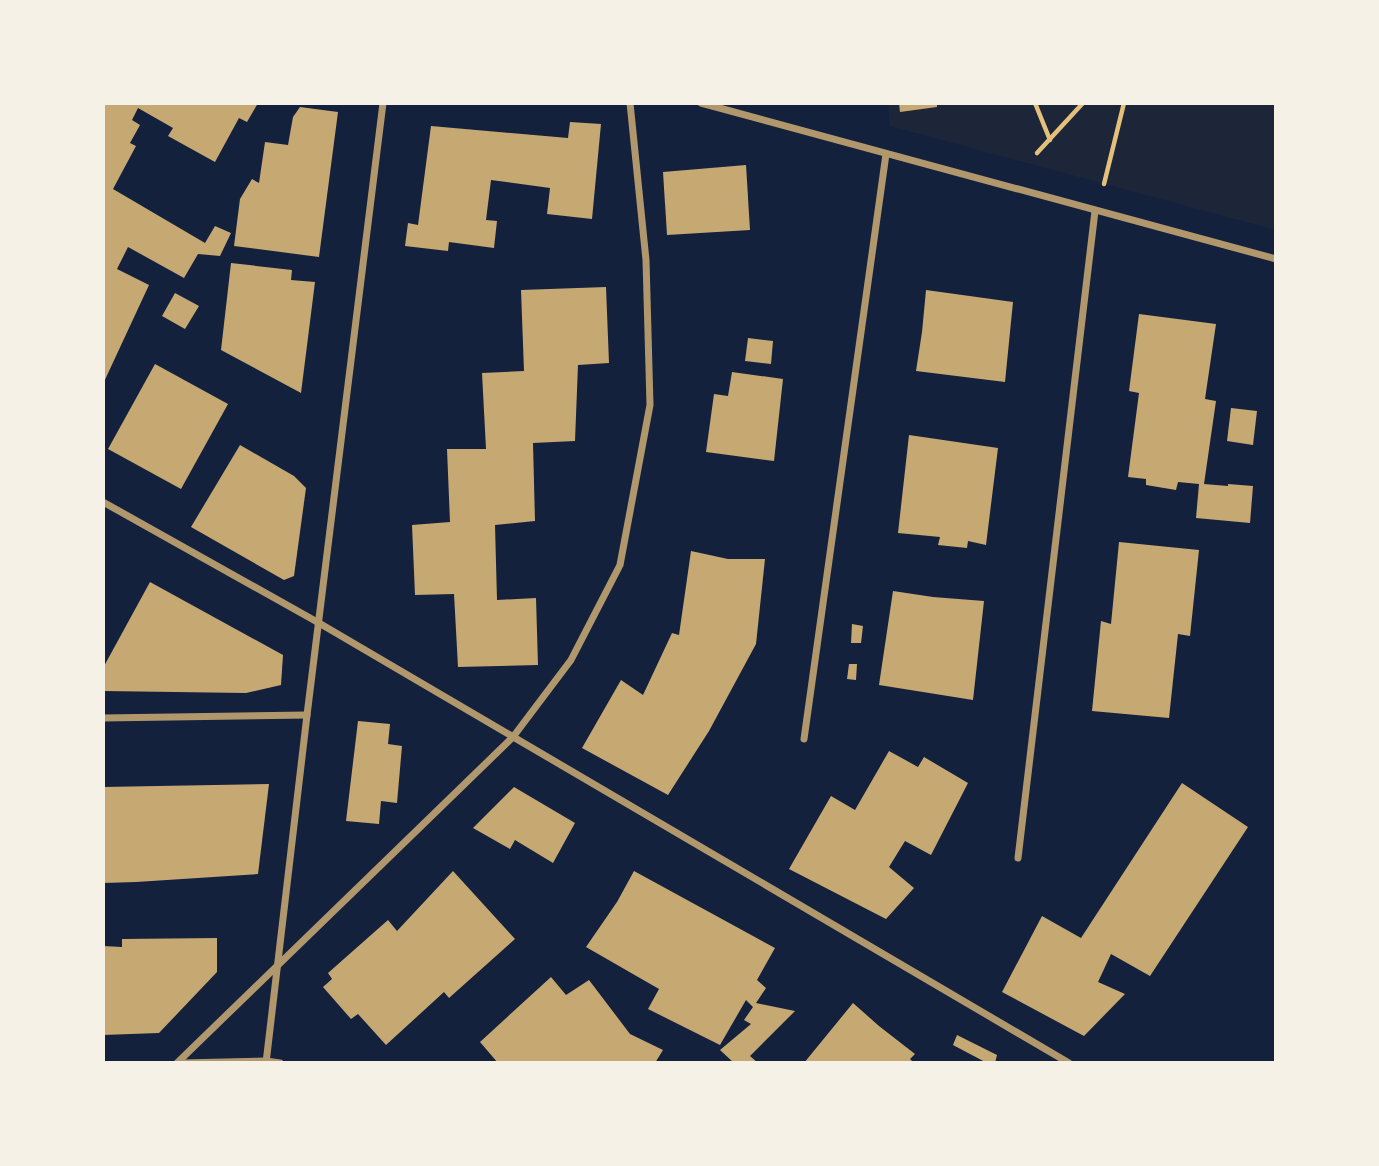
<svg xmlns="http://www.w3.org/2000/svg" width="1379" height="1166" font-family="Karla,sans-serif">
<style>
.green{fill:#1d2539}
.building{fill:#c6a872}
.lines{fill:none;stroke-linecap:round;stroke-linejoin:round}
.path{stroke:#e5c07b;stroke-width:4.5}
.minor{stroke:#b1986c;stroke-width:7}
</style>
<rect width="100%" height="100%" fill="#14213d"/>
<path class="green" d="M 888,103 L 1276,103 L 1276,230 L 890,126 Z"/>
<g class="building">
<path d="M 103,103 L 258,103 L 247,122 L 239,118 L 215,162 L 168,136 L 173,128 L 138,108 L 132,120 L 140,125 L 130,143 L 136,146 L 113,189 L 205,243 L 215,226 L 231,233 L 220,256 L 198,254 L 184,278 L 128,247 L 117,269 L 149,285 L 103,384 Z"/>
<path d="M 899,103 L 937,103 L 937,107 L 900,112 Z"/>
<path d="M 300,107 L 338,112 L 319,257 L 234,246 L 240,199 L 252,179 L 259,183 L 265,142 L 288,145 L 293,117 Z"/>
<path d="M 570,122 L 601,124 L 592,219 L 547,214 L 550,188 L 491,180 L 486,220 L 497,221 L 494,248 L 449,242 L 448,251 L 405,246 L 408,223 L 418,225 L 431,126 L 568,138 Z"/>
<path d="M 746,165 L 750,230 L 667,235 L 663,172 Z"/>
<path d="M 231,263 L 292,270 L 291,280 L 315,282 L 301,393 L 221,350 Z"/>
<path d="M 606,287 L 609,363 L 578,365 L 575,441 L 533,443 L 535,521 L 495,525 L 497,600 L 536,598 L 538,665 L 458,667 L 454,594 L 415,595 L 412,525 L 450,522 L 447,449 L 486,449 L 482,373 L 524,371 L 521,290 Z"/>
<path d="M 926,290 L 1013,302 L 1005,382 L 916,371 L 922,332 Z"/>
<path d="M 175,293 L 199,306 L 185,329 L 162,316 Z"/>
<path d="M 1139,314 L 1216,324 L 1205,399 L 1216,401 L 1204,484 L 1228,486 L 1228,484 L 1253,486 L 1250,523 L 1196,518 L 1199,484 L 1178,482 L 1176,490 L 1146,485 L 1146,479 L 1128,477 L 1139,393 L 1129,391 Z"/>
<path d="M 748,338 L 773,341 L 771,364 L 745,361 Z"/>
<path d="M 155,364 L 228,404 L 181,489 L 108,449 Z"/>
<path d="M 732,372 L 783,379 L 774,461 L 706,452 L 714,394 L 728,396 Z"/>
<path d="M 1231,408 L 1257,411 L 1253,445 L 1227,441 Z"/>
<path d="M 909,435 L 998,448 L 986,545 L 968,541 L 967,548 L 938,545 L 940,537 L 898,533 Z"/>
<path d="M 240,445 L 294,476 L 306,488 L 294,576 L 284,580 L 191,527 Z"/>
<path d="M 1119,542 L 1199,550 L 1190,636 L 1178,634 L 1169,718 L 1092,711 L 1101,621 L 1111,624 Z"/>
<path d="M 691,551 L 728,559 L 765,559 L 756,644 L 709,731 L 668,795 L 582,748 L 621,680 L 643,695 L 672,633 L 679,635 Z"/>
<path d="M 150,582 L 283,655 L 281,685 L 246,693 L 103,691 L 103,668 Z"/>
<path d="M 893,591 L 933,597 L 984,601 L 973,700 L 879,685 Z"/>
<path d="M 852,624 L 863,626 L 861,643 L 851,643 Z"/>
<path d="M 849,664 L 857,664 L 856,680 L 847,679 Z"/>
<path d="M 358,721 L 390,724 L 388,744 L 402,746 L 397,803 L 381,801 L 379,824 L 346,821 Z"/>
<path d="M 889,751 L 918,767 L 924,757 L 968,783 L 931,855 L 905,841 L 889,867 L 914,888 L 886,919 L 789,869 L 831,796 L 855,810 Z"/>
<path d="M 1182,783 L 1248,827 L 1150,976 L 1111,954 L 1098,982 L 1125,994 L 1084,1036 L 1002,992 L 1042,916 L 1081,938 Z"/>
<path d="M 269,784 L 258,874 L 136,882 L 103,883 L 103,787 Z"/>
<path d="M 514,787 L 575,823 L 553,863 L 515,840 L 510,849 L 473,828 Z"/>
<path d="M 453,871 L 515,939 L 449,998 L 444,992 L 386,1045 L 358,1014 L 351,1019 L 323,987 L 332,979 L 328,973 L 388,920 L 397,931 Z"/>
<path d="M 634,871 L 775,948 L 757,980 L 766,988 L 756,1003 L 795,1011 L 750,1056 L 758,1063 L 734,1063 L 720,1050 L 751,1024 L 744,1020 L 753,1007 L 746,1000 L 720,1045 L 648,1009 L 659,989 L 586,947 L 617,902 Z"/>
<path d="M 217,938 L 217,972 L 159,1033 L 103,1035 L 103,946 L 122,947 L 122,939 Z"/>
<path d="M 551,977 L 566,995 L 589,980 L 630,1034 L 663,1050 L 655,1063 L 498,1063 L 480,1042 Z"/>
<path d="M 853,1003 L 879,1026 L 915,1054 L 910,1059 L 914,1063 L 804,1063 Z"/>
<path d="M 957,1035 L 997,1055 L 995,1063 L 987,1063 L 953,1045 Z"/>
</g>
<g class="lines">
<g class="path">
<path d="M 1035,103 L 1050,140"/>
<path d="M 1037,153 L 1083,103"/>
<path d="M 1104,184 L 1124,103"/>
</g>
<g class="minor">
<path d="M 701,103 L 1276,259"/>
<path d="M 103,502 L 319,623 L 1069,1063"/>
<path d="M 103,718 L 307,715"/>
<path d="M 804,739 L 886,154"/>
<path d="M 1018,858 L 1095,211"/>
<path d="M 177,1063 L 513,737 L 571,660 L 620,565 L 650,405 L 646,260 L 630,103"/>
<path d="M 182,1063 L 266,1061 L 280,1063"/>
<path d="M 266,1063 L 307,715 L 383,103"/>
</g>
</g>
<rect width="1379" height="1166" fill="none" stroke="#f6f1e7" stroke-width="210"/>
</svg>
